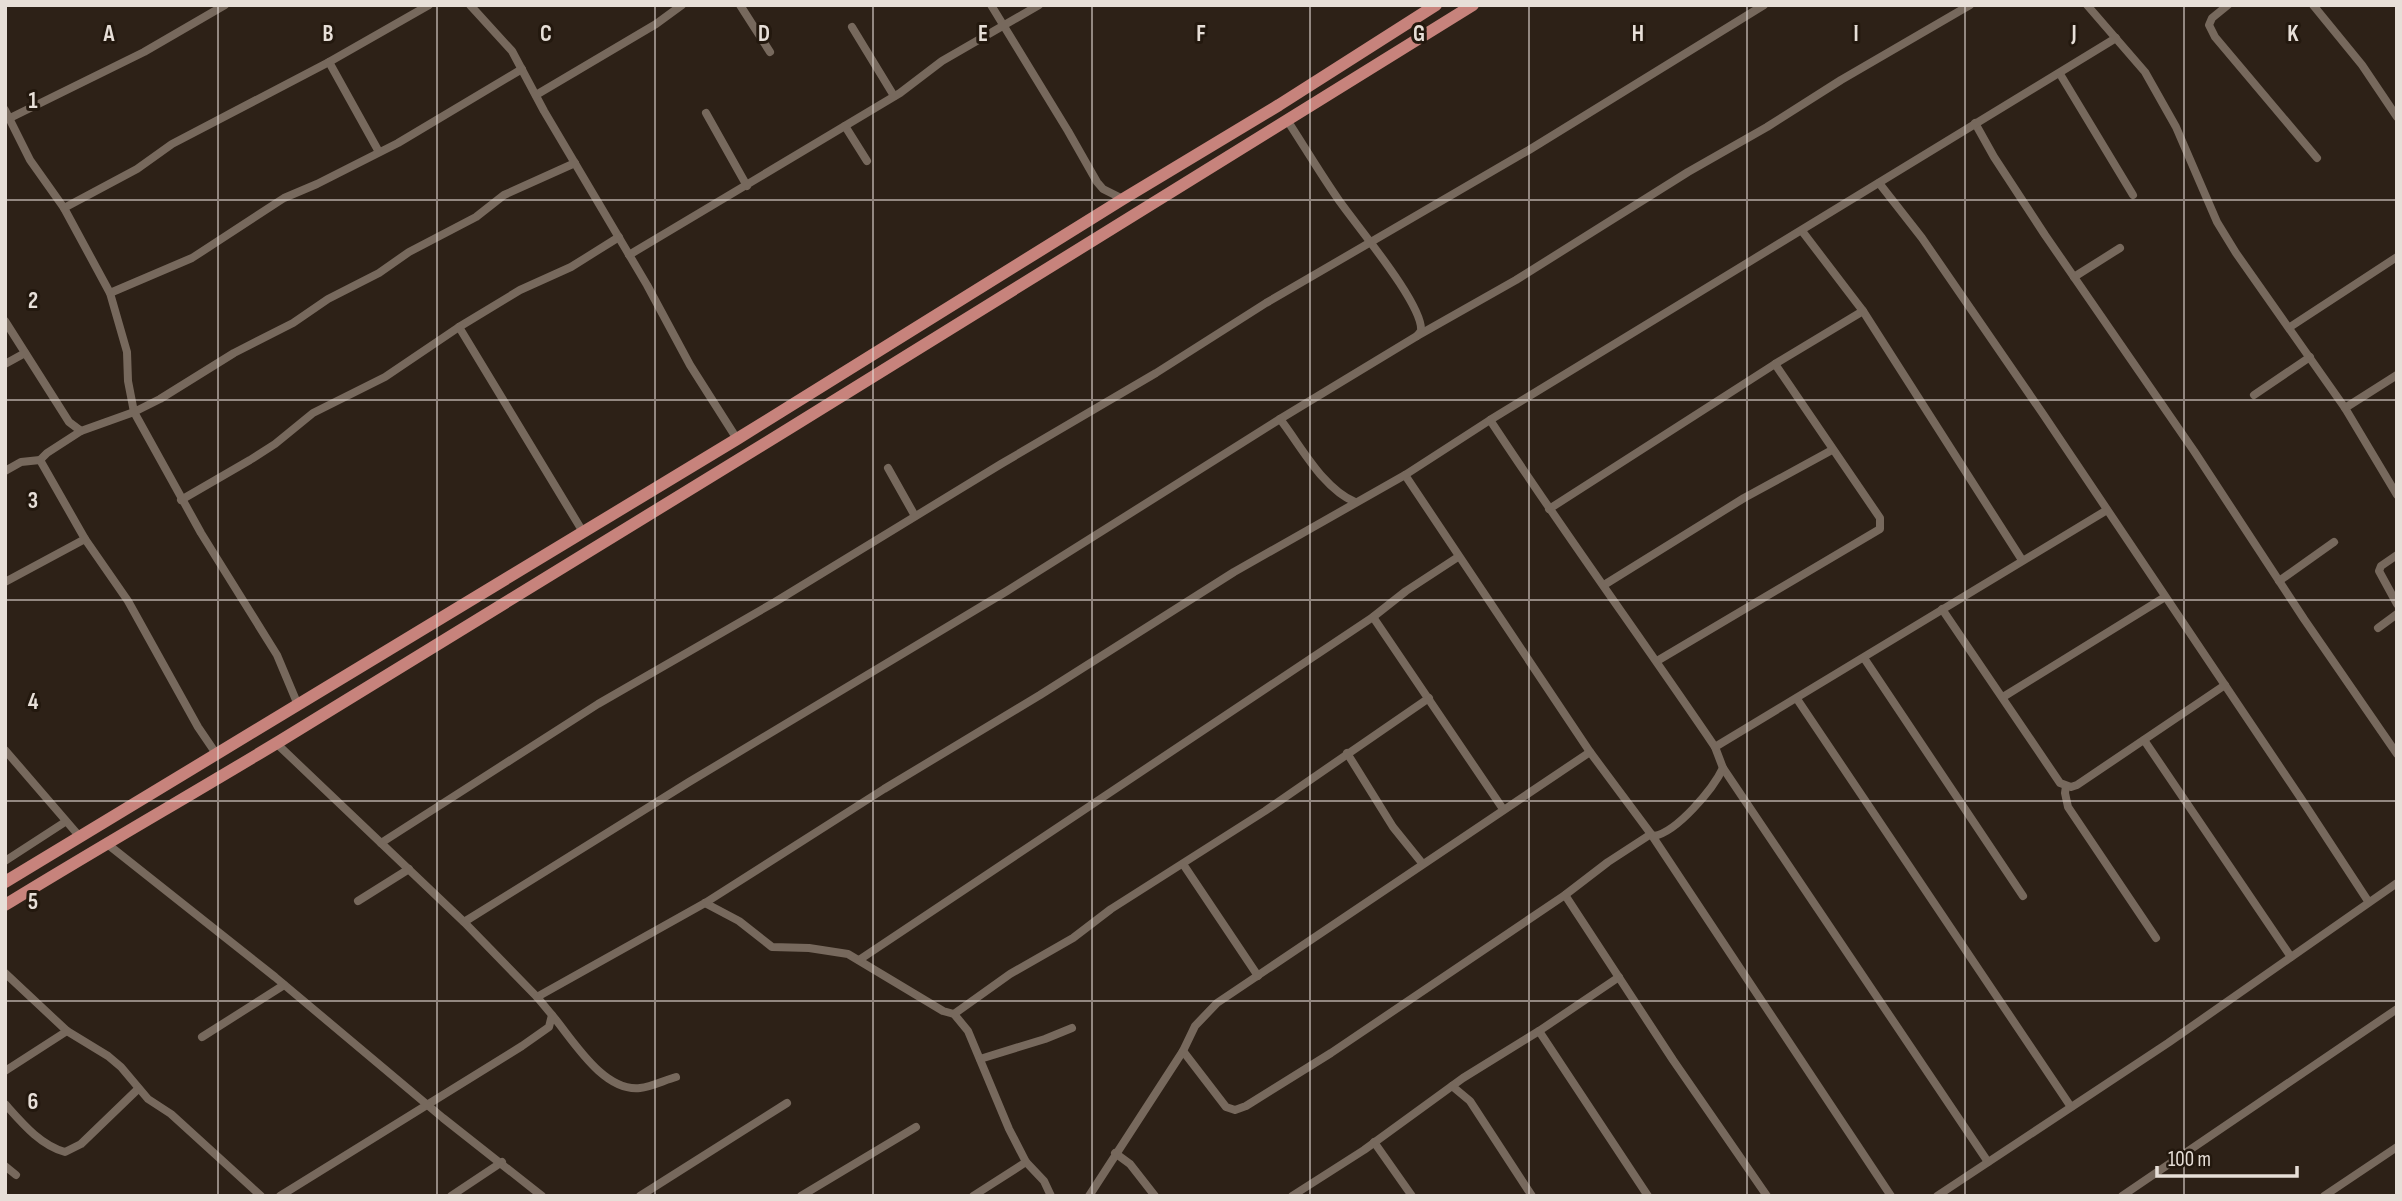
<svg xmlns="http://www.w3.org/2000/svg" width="2402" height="1201" font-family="'Sofia Sans Condensed',sans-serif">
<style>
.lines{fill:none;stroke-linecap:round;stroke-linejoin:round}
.street{stroke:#77695d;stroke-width:8}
.primary{stroke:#c7837c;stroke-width:12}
.grid{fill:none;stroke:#e7dfd8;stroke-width:2;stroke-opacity:0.55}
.grid-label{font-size:23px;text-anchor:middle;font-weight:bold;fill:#e7dfd8;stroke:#23180e;stroke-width:6;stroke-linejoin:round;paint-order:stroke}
</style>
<rect width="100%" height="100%" fill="#2d2117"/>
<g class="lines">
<g class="street">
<path d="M 470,5 L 512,51 L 544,111 L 647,285 L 690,365 L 737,439"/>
<path d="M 740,5 L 770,52"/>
<path d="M 991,5 L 1068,131 L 1097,182 L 1103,189 L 1123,199"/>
<path d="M 2087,5 L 2145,72 L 2176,127 L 2217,222 L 2236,253 L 2345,408 L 2397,495"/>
<path d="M 2228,5 L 2212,18 L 2209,25 L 2215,37 L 2317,158"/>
<path d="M 2313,5 L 2362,65 L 2397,117"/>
<path d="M 852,27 L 894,96"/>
<path d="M 329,62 L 379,152"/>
<path d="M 2060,74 L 2133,195"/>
<path d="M 536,95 L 656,24 L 682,5"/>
<path d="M 5,110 L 30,160 L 64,208 L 110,293 L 127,352 L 128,381 L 134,412 L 201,533 L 277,655 L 298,705"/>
<path d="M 706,113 L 747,186"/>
<path d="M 10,118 L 144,52 L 225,5"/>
<path d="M 1287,120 C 1304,146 1320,173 1338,199 C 1355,224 1424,305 1421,331 L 1417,336"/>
<path d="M 1975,123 L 1994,157 L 2045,235 L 2194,451 L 2304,619 L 2397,754"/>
<path d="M 845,126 L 867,161"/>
<path d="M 1879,183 L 1922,238 L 2043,414 L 2300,797 L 2368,901"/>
<path d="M 64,208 L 137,169 L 172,144 L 329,62 L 429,5"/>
<path d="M 1802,231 L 1863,311 L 2022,560"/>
<path d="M 629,255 L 900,93 L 942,61 L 1039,5"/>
<path d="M 2074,277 L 2120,248"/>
<path d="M 110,293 L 192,258 L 284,198 L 317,184 L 398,143 L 522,69"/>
<path d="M 5,321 L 69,422 L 81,431 L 134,412 L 160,399 L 234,353 L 293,323 L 328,299 L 379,273 L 409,252 L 476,217 L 504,195 L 575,163"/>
<path d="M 459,327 L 583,532"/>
<path d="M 2290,327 L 2397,257"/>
<path d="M 5,364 L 25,353"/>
<path d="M 2254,395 L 2310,357"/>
<path d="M 2345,408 L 2397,375"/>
<path d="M 1280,419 C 1301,446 1323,489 1355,502"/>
<path d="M 1490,420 C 1563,531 1641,638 1715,747 L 1723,768 L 1988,1162"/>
<path d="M 81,431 L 47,453 L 40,460 L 85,539 L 128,601 L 198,727 L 217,755"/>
<path d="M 888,468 L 915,516"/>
<path d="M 5,471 L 21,462 L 40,460"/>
<path d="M 1405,475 L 1590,752 L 1651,834 L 1891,1196"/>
<path d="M 181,500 L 250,460 L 275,444 L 313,413 L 385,377 L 459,327 L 520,290 L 571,267 L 619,237"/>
<path d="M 1549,509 L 1775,364 L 1863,311"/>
<path d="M 2397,555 L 2381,566 L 2379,571 L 2397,604"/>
<path d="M 2279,581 L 2334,542"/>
<path d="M 5,582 L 85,539"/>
<path d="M 1604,585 L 1744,498 L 1832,450"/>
<path d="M 1942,609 L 2060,783 L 2071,787 L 2077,785 L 2225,685"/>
<path d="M 1373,617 L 1503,809"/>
<path d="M 2378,628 L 2397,614"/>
<path d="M 1864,658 L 2023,896"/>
<path d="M 1657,661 L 1880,529 L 1880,518 L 1775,364"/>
<path d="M 2003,697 L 2165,597"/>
<path d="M 1797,699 L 2071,1107"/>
<path d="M 2144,740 L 2291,957"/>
<path d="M 276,743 L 464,922 L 537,997 L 552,1015 L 549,1027 L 522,1046 L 280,1196"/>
<path d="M 1715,747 L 2107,510"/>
<path d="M 5,750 L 80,837"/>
<path d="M 1347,753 L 1393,827 L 1422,863"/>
<path d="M 2066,786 L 2065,793 L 2068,807 L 2156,938"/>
<path d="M 106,843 L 275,977 L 443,1118 L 542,1196"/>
<path d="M 381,843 L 598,704 L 775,602 L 1001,464 L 1156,373 L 1266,303 L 1529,150 L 1764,5"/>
<path d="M 5,861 L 65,822"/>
<path d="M 1183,864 L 1258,976"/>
<path d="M 1565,895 L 1673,1060 L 1767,1196"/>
<path d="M 358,901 L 409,869"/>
<path d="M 705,903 L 739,921 L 772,947 L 809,948 L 848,954 L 943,1011 L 954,1014 L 968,1031 L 1009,1129 L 1026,1162 L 1044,1181 L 1051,1196"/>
<path d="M 464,922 L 689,782 L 1007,591 L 1280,419 L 1417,336 L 1516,280 L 1688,172 L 1767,127 L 1841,80 L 1970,5"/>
<path d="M 859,960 L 1373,617 L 1406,591 L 1458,557"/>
<path d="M 5,973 L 67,1031 L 108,1056 L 121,1067 L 148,1099 L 171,1114 L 261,1196"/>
<path d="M 537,997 L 705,903 L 884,789 L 1040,695 L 1234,572 L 1405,475 L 1490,420 L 2116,38"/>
<path d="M 954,1014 L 1010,974 L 1073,938 L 1111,909 L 1265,811 L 1429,698"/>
<path d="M 552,1015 C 573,1040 603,1092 640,1088 C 651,1087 665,1080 676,1077"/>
<path d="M 1539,1031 L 1648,1196"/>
<path d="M 202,1037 L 284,985"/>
<path d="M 1183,1051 L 1226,1107 L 1235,1110 L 1246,1106 L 1331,1053 L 1565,895 L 1608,862 L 1651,834 L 1654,836 C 1677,832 1713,789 1723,768"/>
<path d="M 980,1059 L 1045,1039 L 1072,1028"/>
<path d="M 5,1071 L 67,1031"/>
<path d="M 1452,1086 L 1470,1101 L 1532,1196"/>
<path d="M 5,1104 C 22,1123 40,1145 65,1152 L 81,1144 L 138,1089"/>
<path d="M 1374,1142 L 1412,1196"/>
<path d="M 1115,1153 L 1130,1164 L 1155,1196"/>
<path d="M 5,1166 L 16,1175"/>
<path d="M 451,1196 L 502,1162"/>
<path d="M 640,1196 L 787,1103"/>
<path d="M 801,1196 L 916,1127"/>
<path d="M 973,1196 L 1026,1162"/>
<path d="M 1089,1196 L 1183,1051 L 1195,1026 L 1217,1003 C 1341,919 1465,835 1590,752"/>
<path d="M 1292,1196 L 1364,1150 L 1463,1078 L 1539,1031 L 1619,977"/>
<path d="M 1937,1196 L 2168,1043 L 2397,883"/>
<path d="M 2122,1196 L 2397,1009"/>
<path d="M 2324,1196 L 2397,1147"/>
</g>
<g class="primary">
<path d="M 5,882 L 737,439 L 1123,199 L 1279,105 L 1436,5"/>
<path d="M 5,905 C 96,849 189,796 280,741 C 679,498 1076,251 1473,5"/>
</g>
</g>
<path class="grid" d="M 218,5 L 218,1196M 437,5 L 437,1196M 655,5 L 655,1196M 873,5 L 873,1196M 1092,5 L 1092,1196M 1310,5 L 1310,1196M 1529,5 L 1529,1196M 1747,5 L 1747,1196M 1965,5 L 1965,1196M 2184,5 L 2184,1196M 5,200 L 2397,200M 5,400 L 2397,400M 5,600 L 2397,600M 5,801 L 2397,801M 5,1001 L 2397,1001"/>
<g class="grid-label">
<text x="109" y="41">A</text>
<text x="328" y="41">B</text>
<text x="546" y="41">C</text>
<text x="764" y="41">D</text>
<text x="983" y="41">E</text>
<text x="1201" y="41">F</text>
<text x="1419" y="41">G</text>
<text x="1638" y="41">H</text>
<text x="1856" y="41">I</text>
<text x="2074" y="41">J</text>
<text x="2293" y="41">K</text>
<text x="33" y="108">1</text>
<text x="33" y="308">2</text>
<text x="33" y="508">3</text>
<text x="33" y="709">4</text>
<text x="33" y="909">5</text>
<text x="33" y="1109">6</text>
</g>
<rect width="2402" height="1201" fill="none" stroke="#e7dfd8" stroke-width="14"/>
<path d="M2157 1166v10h140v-10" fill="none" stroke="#e7dfd8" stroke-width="3.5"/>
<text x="2168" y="1166" font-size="21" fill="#e7dfd8" stroke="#23180e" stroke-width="5" paint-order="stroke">100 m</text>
</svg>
